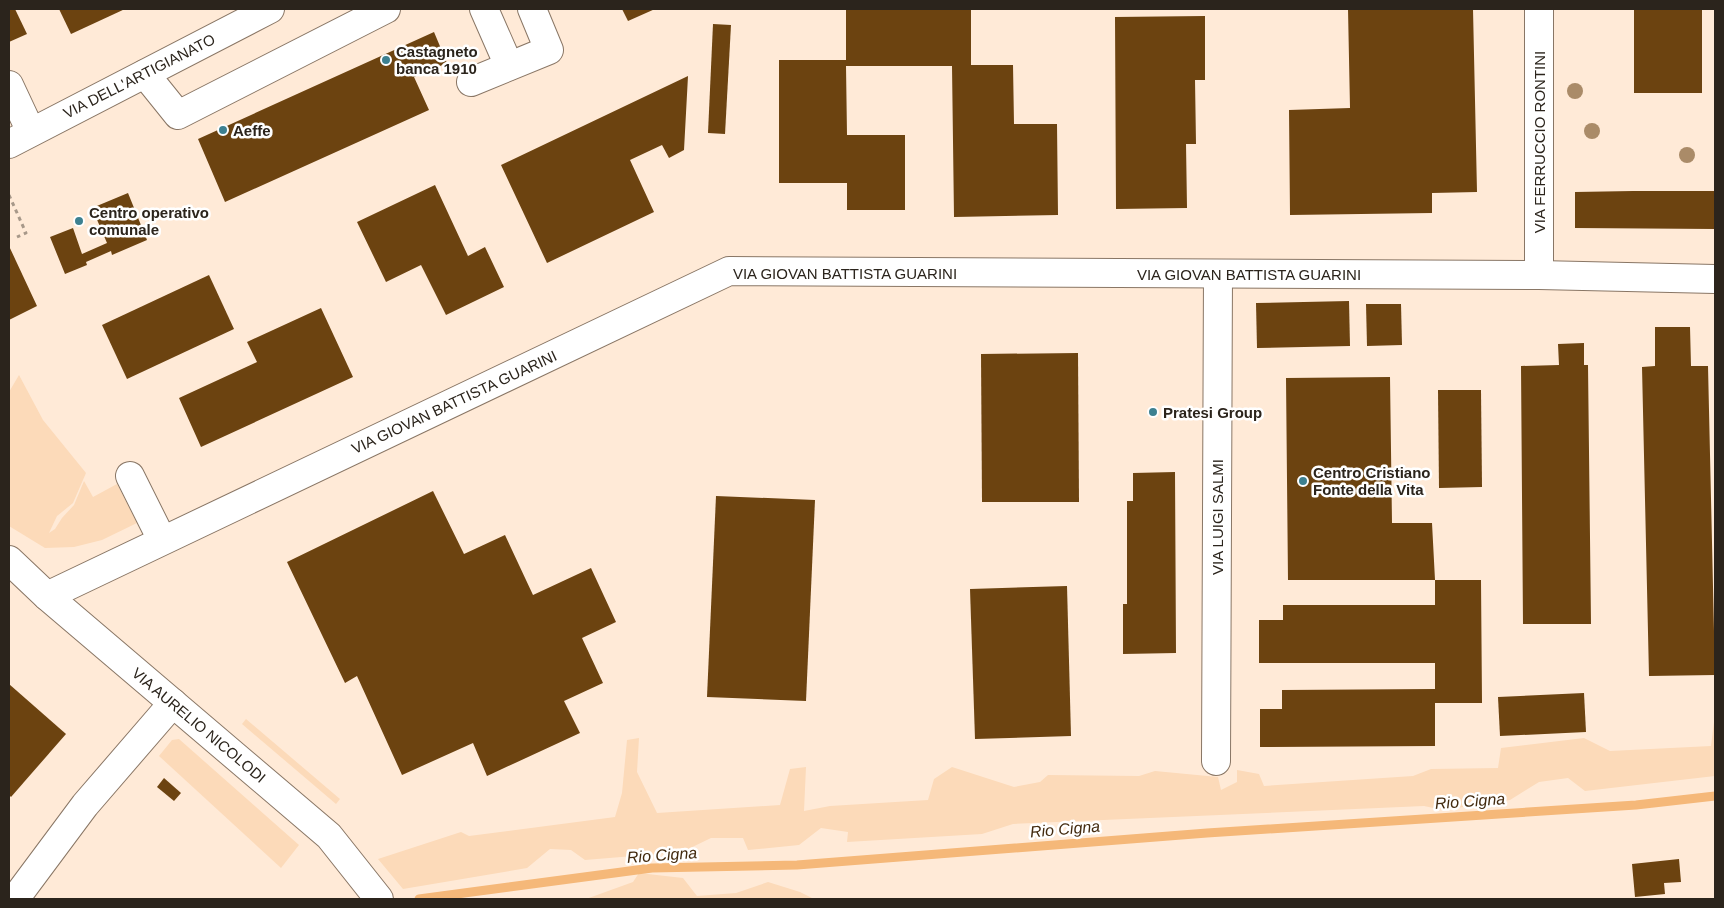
<svg xmlns="http://www.w3.org/2000/svg" width="1724" height="908" font-family="Arial,sans-serif">
<style>
.green{fill:#fcdab9}
.lines{fill:none;stroke-linecap:round;stroke-linejoin:round}
.stream{stroke:#f5b879;stroke-width:9}
.building{fill:#6c4310}
.minor-casing{stroke:#897665;stroke-width:30}
.path{stroke:#a79889;stroke-width:3;stroke-dasharray:4 4;stroke-linecap:butt}
.minor{stroke:#fff;stroke-width:28}
.tree{fill:#aa8b68}
.poi-dot{fill:#3d8090;stroke:#fff;stroke-width:2}
.labels{text-anchor:middle;dominant-baseline:central;stroke-width:5;stroke-linejoin:round;paint-order:stroke}
.poi-label{font-size:15px;font-weight:bold;fill:#2b241c;stroke:#fff;text-anchor:start}
.street-label{font-size:15px;fill:#2b241c;stroke:#fff}
.water-label{font-size:16px;font-style:italic;fill:#422a0f;stroke:#fff}
</style>
<rect width="100%" height="100%" fill="#ffead7"/>
<g class="green">
<path d="M 19,375 L 43,420 L 86,473 L 73,503 L 57,516 L 49,533 L 55,529 L 62,518 L 74,505 L 84,481 L 93,497 L 117,484 L 137,523 L 102,540 L 74,547 L 45,548 L 9,526 L 9,392 Z"/>
<path d="M 1715,714 L 1715,776 L 1585,791 L 1568,778 L 1539,782 L 1510,800 L 1443,810 L 1424,806 L 1013,824 L 982,834 L 847,842 L 848,832 L 821,828 L 799,845 L 748,850 L 743,838 L 711,838 L 682,852 L 585,860 L 571,850 L 550,849 L 527,868 L 403,889 L 378,859 L 461,832 L 469,836 L 615,817 L 622,793 L 627,740 L 639,738 L 637,772 L 657,813 L 780,805 L 790,769 L 806,767 L 804,811 L 830,806 L 928,800 L 934,779 L 952,767 L 1014,787 L 1040,782 L 1048,775 L 1139,776 L 1155,771 L 1218,777 L 1221,790 L 1237,782 L 1237,770 L 1259,774 L 1264,786 L 1413,776 L 1431,769 L 1498,768 L 1501,748 L 1584,738 L 1610,751 L 1711,746 Z"/>
<path d="M 246,719 L 340,799 L 336,804 L 242,724 Z"/>
<path d="M 179,739 L 299,845 L 281,868 L 159,756 L 172,740 Z"/>
<path d="M 639,873 L 683,878 L 697,896 L 736,893 L 768,882 L 800,892 L 814,899 L 586,899 L 633,882 Z"/>
</g>
<g class="lines">
<path class="stream" d="M 419,899 L 652,868 L 797,865 L 1207,833 L 1636,805 L 1715,796"/>
</g>
<g class="building">
<path d="M 9,9 L 15,9 L 27,34 L 9,42 Z"/>
<path d="M 59,9 L 125,9 L 71,34 Z"/>
<path d="M 622,9 L 655,9 L 628,21 Z"/>
<path d="M 846,9 L 971,9 L 971,65 L 1013,65 L 1014,124 L 1057,124 L 1058,215 L 954,217 L 952,66 L 846,66 L 847,135 L 905,135 L 905,210 L 847,210 L 847,183 L 779,183 L 779,60 L 846,60 Z"/>
<path d="M 1348,9 L 1473,9 L 1477,192 L 1432,193 L 1432,213 L 1290,215 L 1289,110 L 1350,108 Z"/>
<rect x="1634" y="9" width="68" height="84"/>
<path d="M 1205,16 L 1205,80 L 1195,80 L 1196,144 L 1186,144 L 1187,208 L 1116,209 L 1115,17 Z"/>
<path d="M 713,24 L 731,25 L 725,134 L 708,133 Z"/>
<path d="M 434,32 L 447,63 L 414,77 L 429,110 L 225,202 L 198,139 Z"/>
<path d="M 688,76 L 684,150 L 669,158 L 662,145 L 630,160 L 654,212 L 547,263 L 501,165 Z"/>
<path d="M 435,185 L 468,256 L 485,247 L 504,287 L 446,315 L 421,265 L 386,282 L 357,222 Z"/>
<path d="M 1633,191 L 1715,191 L 1715,229 L 1575,228 L 1575,192 Z"/>
<path d="M 128,193 L 147,240 L 112,255 L 111,251 L 86,262 L 87,265 L 65,274 L 50,237 L 73,228 L 82,254 L 107,243 L 92,208 Z"/>
<path d="M 9,246 L 37,306 L 9,320 Z"/>
<path d="M 209,275 L 234,329 L 127,379 L 102,325 Z"/>
<path d="M 1349,301 L 1350,346 L 1257,348 L 1256,303 Z"/>
<path d="M 1366,304 L 1401,304 L 1402,345 L 1367,346 Z"/>
<path d="M 321,308 L 353,377 L 201,447 L 179,398 L 257,362 L 247,342 Z"/>
<path d="M 1655,327 L 1690,327 L 1691,366 L 1708,366 L 1715,675 L 1649,676 L 1642,367 L 1655,366 Z"/>
<path d="M 1584,343 L 1584,365 L 1588,365 L 1591,624 L 1523,624 L 1521,366 L 1559,365 L 1558,344 Z"/>
<path d="M 1078,353 L 1079,502 L 982,502 L 981,354 Z"/>
<path d="M 1390,377 L 1392,523 L 1432,523 L 1435,580 L 1288,580 L 1286,378 Z"/>
<path d="M 1438,390 L 1481,390 L 1482,487 L 1439,488 Z"/>
<path d="M 1175,472 L 1176,653 L 1123,654 L 1123,604 L 1127,604 L 1127,501 L 1133,501 L 1133,473 Z"/>
<path d="M 433,491 L 464,554 L 505,535 L 533,595 L 591,568 L 616,622 L 582,638 L 603,683 L 564,701 L 580,733 L 487,776 L 473,743 L 402,775 L 357,676 L 345,683 L 287,562 Z"/>
<path d="M 716,496 L 815,500 L 806,701 L 707,697 Z"/>
<path d="M 1435,580 L 1481,580 L 1482,703 L 1435,703 L 1435,746 L 1260,747 L 1260,709 L 1282,709 L 1282,690 L 1435,689 L 1435,663 L 1259,663 L 1259,620 L 1283,620 L 1283,605 L 1435,605 Z"/>
<path d="M 1067,586 L 1071,736 L 975,739 L 970,589 Z"/>
<path d="M 9,684 L 66,734 L 11,797 L 9,795 Z"/>
<path d="M 1584,693 L 1586,732 L 1500,736 L 1498,697 Z"/>
<path d="M 164,778 L 181,793 L 174,801 L 157,787 Z"/>
<path d="M 1679,859 L 1681,882 L 1664,883 L 1665,894 L 1635,897 L 1632,864 Z"/>
</g>
<g class="lines">
<g class="minor-casing">
<g id="minor">
<path d="M 484,9 L 509,66"/>
<path d="M 1539,9 L 1539,275"/>
<path d="M 145,74 L 178,115 L 386,9"/>
<path d="M 471,82 L 549,50 L 532,9"/>
<path d="M 9,85 L 31,132"/>
<path d="M 9,144 L 270,9"/>
<path d="M 130,476 L 162,540"/>
<path d="M 9,560 L 47,596 L 329,836 L 379,899"/>
<path d="M 47,596 L 729,271 L 1539,275 L 1715,279"/>
<path d="M 1216,761 L 1218,274"/>
<path d="M 15,899 L 85,805 L 173,703"/>
</g>
</g>
<path class="path" d="M 9,195 L 26,233 L 17,237"/>
<use href="#minor" class="minor"/>
</g>
<g class="tree">
<circle cx="1575" cy="91" r="8"/>
<circle cx="1592" cy="131" r="8"/>
<circle cx="1687" cy="155" r="8"/>
</g>
<g class="poi-dot">
<circle cx="386" cy="60" r="5"/>
<circle cx="223" cy="130" r="5"/>
<circle cx="79" cy="221" r="5"/>
<circle cx="1153" cy="412" r="5"/>
<circle cx="1303" cy="481" r="5"/>
</g>
<g class="labels">
<g class="poi-label">
<text x="396" y="51">Castagneto<tspan x="396" dy="17">banca 1910</tspan></text>
<text x="233" y="130">Aeffe</text>
<text x="89" y="212">Centro operativo<tspan x="89" dy="17">comunale</tspan></text>
<text x="1163" y="412">Pratesi Group</text>
<text x="1313" y="472">Centro Cristiano<tspan x="1313" dy="17">Fonte della Vita</tspan></text>
</g>
<g class="street-label">
<text transform="translate(139 76) rotate(-27)">VIA DELL'ARTIGIANATO</text>
<text transform="translate(1539 142) rotate(-90)">VIA FERRUCCIO RONTINI</text>
<text x="845" y="273">VIA GIOVAN BATTISTA GUARINI</text>
<text x="1249" y="274">VIA GIOVAN BATTISTA GUARINI</text>
<text transform="translate(454 402) rotate(-25)">VIA GIOVAN BATTISTA GUARINI</text>
<text transform="translate(1217 517) rotate(-90)">VIA LUIGI SALMI</text>
<text transform="translate(199 725) rotate(40)">VIA AURELIO NICOLODI</text>
</g>
<g class="water-label">
<text transform="translate(1470 801) rotate(-4)">Rio Cigna</text>
<text transform="translate(1065 829) rotate(-5)">Rio Cigna</text>
<text transform="translate(662 855) rotate(-4)">Rio Cigna</text>
</g>
</g>
<rect width="1724" height="908" fill="none" stroke="#2b241c" stroke-width="20"/>
</svg>
